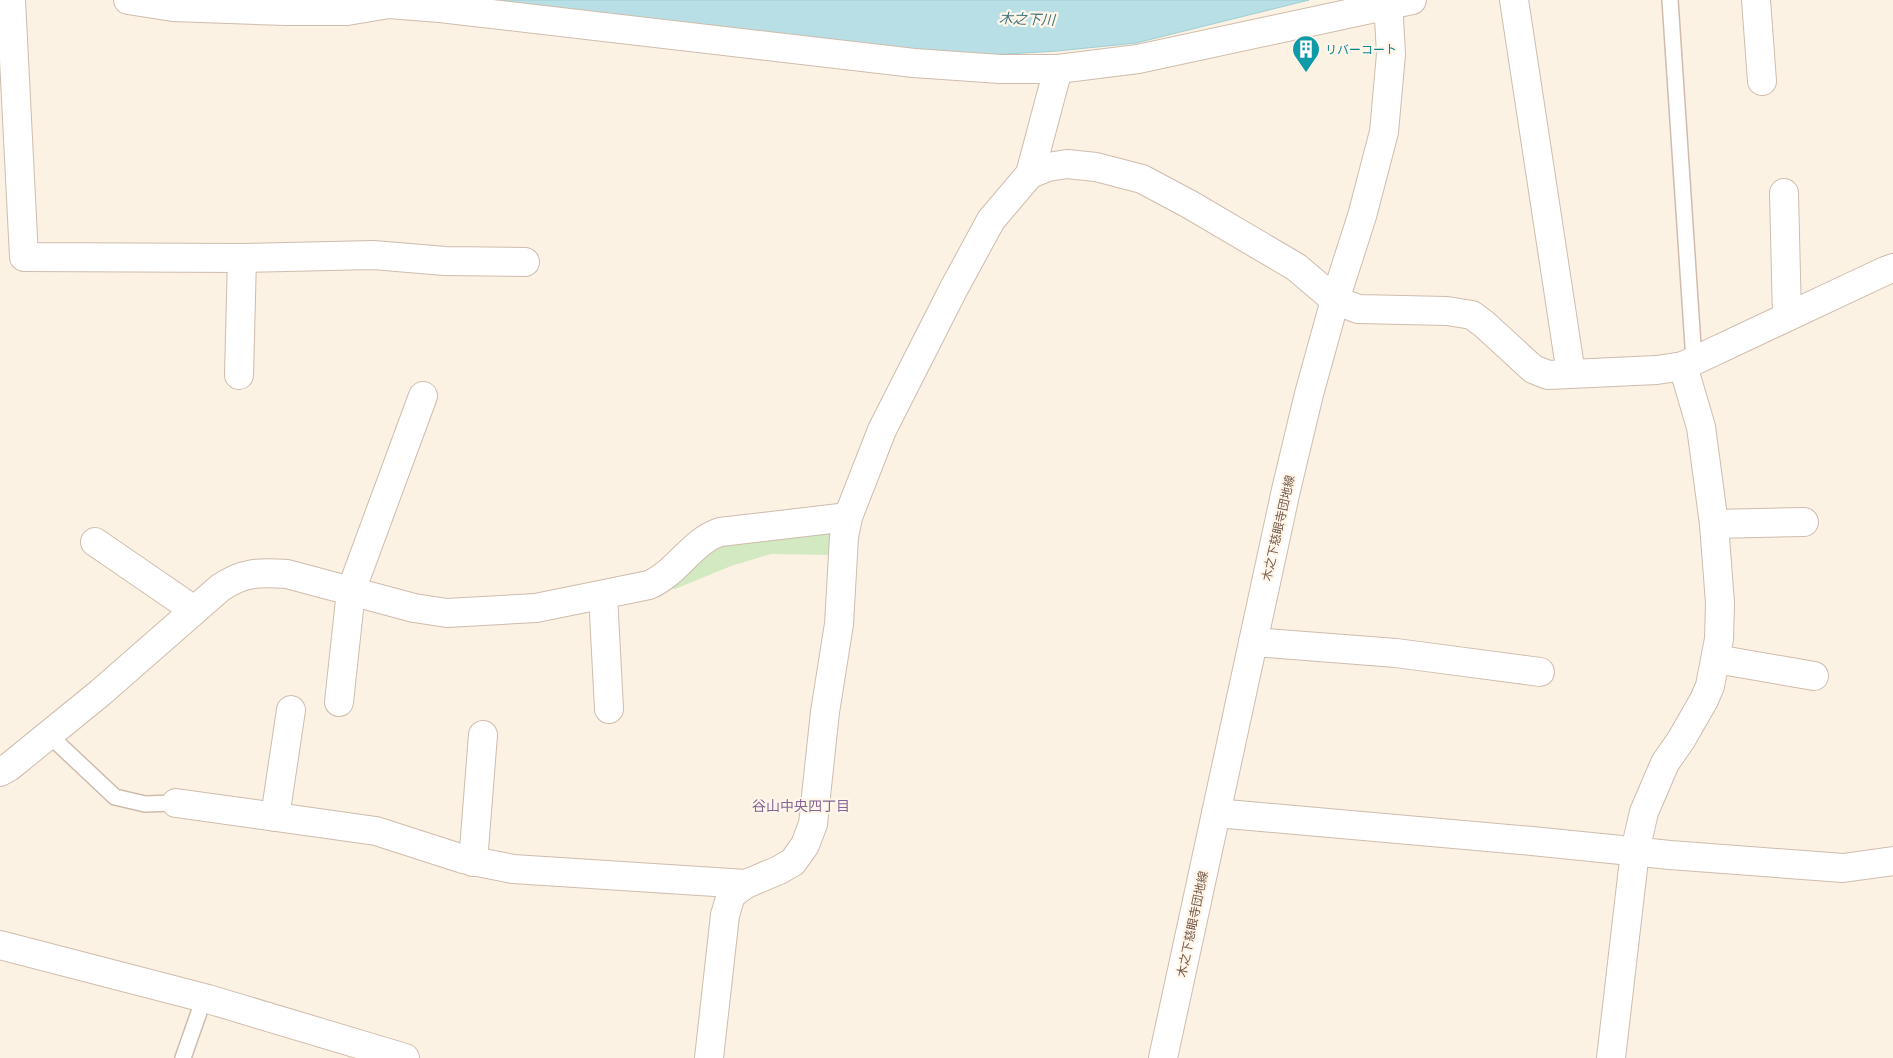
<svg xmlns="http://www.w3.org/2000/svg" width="1893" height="1058" font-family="Quicksand,'Noto Sans JP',sans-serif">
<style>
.green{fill:#d2e9c2}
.water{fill:#b8dfe5;stroke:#9eced6}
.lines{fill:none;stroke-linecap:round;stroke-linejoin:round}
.lane-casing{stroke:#cfbcad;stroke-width:18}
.street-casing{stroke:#cfbcad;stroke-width:30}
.lane{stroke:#fff;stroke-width:15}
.street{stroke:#fff;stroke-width:28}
.labels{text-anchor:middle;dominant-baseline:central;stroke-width:4.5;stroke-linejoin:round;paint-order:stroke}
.culture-label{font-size:12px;fill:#0d838f;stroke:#fff6e9;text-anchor:start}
.street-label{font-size:12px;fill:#735849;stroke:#fff6e9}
.water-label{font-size:14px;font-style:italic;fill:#41767f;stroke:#fff6e9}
.neighbourhood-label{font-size:14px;fill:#866597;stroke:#fff6e9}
</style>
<rect width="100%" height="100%" fill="#fcf2e3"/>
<path class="green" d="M 831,531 L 831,555 L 771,554 L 731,566 L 675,589 L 666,586 L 703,552 L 728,543 Z"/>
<path class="water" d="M 478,0 L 1309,0 L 1136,43 L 1057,51 L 974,56 Z"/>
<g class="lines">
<g class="lane-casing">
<g id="lane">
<path d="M 1670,0 L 1694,361"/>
<path d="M 49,735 L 115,797 L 145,804 L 176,803"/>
<path d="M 183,1058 L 204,998"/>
</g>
</g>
<g class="street-casing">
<g id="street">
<path d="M 11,0 L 24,257 L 242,258 L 373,255 L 445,261 L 525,262"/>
<path d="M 128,0 L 173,7 L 286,11 L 347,11 L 389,4 L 440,8 L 914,63 L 1000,69 L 1058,69 L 1138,59 L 1412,0"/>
<path d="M 1514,0 L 1571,374"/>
<path d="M 1756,0 L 1762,81"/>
<path d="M 1030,174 L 1058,69"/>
<path d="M 1784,193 L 1787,317"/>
<path d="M 239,375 L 242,258"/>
<path d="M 1714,524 L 1804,522"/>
<path d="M 95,542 L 194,610"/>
<path d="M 603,595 L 609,709"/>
<path d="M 1253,642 L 1396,653 L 1540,672"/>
<path d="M 1716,659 L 1814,676"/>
<path d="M 339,702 L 351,591 L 423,396"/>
<path d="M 0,772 L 9,767 L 100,693 L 220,588 C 243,572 260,572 287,574 L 414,608 L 447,613 L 536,608 L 649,585 C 677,573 692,541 720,532 L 848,517"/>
<path d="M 176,803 L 376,831 L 463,859 L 513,869 L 746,884"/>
<path d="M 1216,813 L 1532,841 L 1670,855 L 1843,868 L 1893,861"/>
<path d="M 275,817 L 291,710"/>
<path d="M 473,862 L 483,735"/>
<path d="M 0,945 L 208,999 L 405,1058"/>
<path d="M 709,1058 L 725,915 L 731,895 L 746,884 L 779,870 L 793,862 L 805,845 L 813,824 L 825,712 L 839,624 L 844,537 L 848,517 L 882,430 L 953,290 L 991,220 L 1030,174 L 1048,167 L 1067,164 L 1096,167 L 1142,179 L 1189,204 L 1296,267 L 1335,300 L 1358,309 L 1447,311 L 1472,315 L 1484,324 L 1533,369 L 1548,375 L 1657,370 L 1683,366 L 1885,271 L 1893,268"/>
<path d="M 1163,1058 L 1286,490 L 1309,394 L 1335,300 L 1362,216 L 1384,132 L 1391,54 L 1388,0"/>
<path d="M 1611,1058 L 1635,851 L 1644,812 L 1665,763 L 1681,740 L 1704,700 L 1710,686 L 1719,639 L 1720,603 L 1714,524 L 1701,427 L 1683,366"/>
</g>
</g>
<use href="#lane" class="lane"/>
<use href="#street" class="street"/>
</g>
<defs>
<g id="building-pin" transform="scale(1.4375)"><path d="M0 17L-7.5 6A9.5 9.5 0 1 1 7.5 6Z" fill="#0f9aa8" stroke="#fff6e9"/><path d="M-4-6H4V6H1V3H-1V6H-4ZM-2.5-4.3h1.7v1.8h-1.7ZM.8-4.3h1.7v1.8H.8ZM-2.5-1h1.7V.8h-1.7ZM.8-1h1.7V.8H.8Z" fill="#fff"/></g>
</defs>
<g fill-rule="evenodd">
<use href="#building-pin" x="1306" y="49"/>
</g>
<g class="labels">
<g class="culture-label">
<text x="1325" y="49">リバーコート</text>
</g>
<g class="street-label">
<text transform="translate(1278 528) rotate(-77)">木之下慈眼寺団地線</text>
<text transform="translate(1192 924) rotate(-78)">木之下慈眼寺団地線</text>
</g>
<g class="water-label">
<text transform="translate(1027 19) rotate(2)">木之下川</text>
</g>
<g class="neighbourhood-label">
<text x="801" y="806">谷山中央四丁目</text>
</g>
</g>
</svg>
